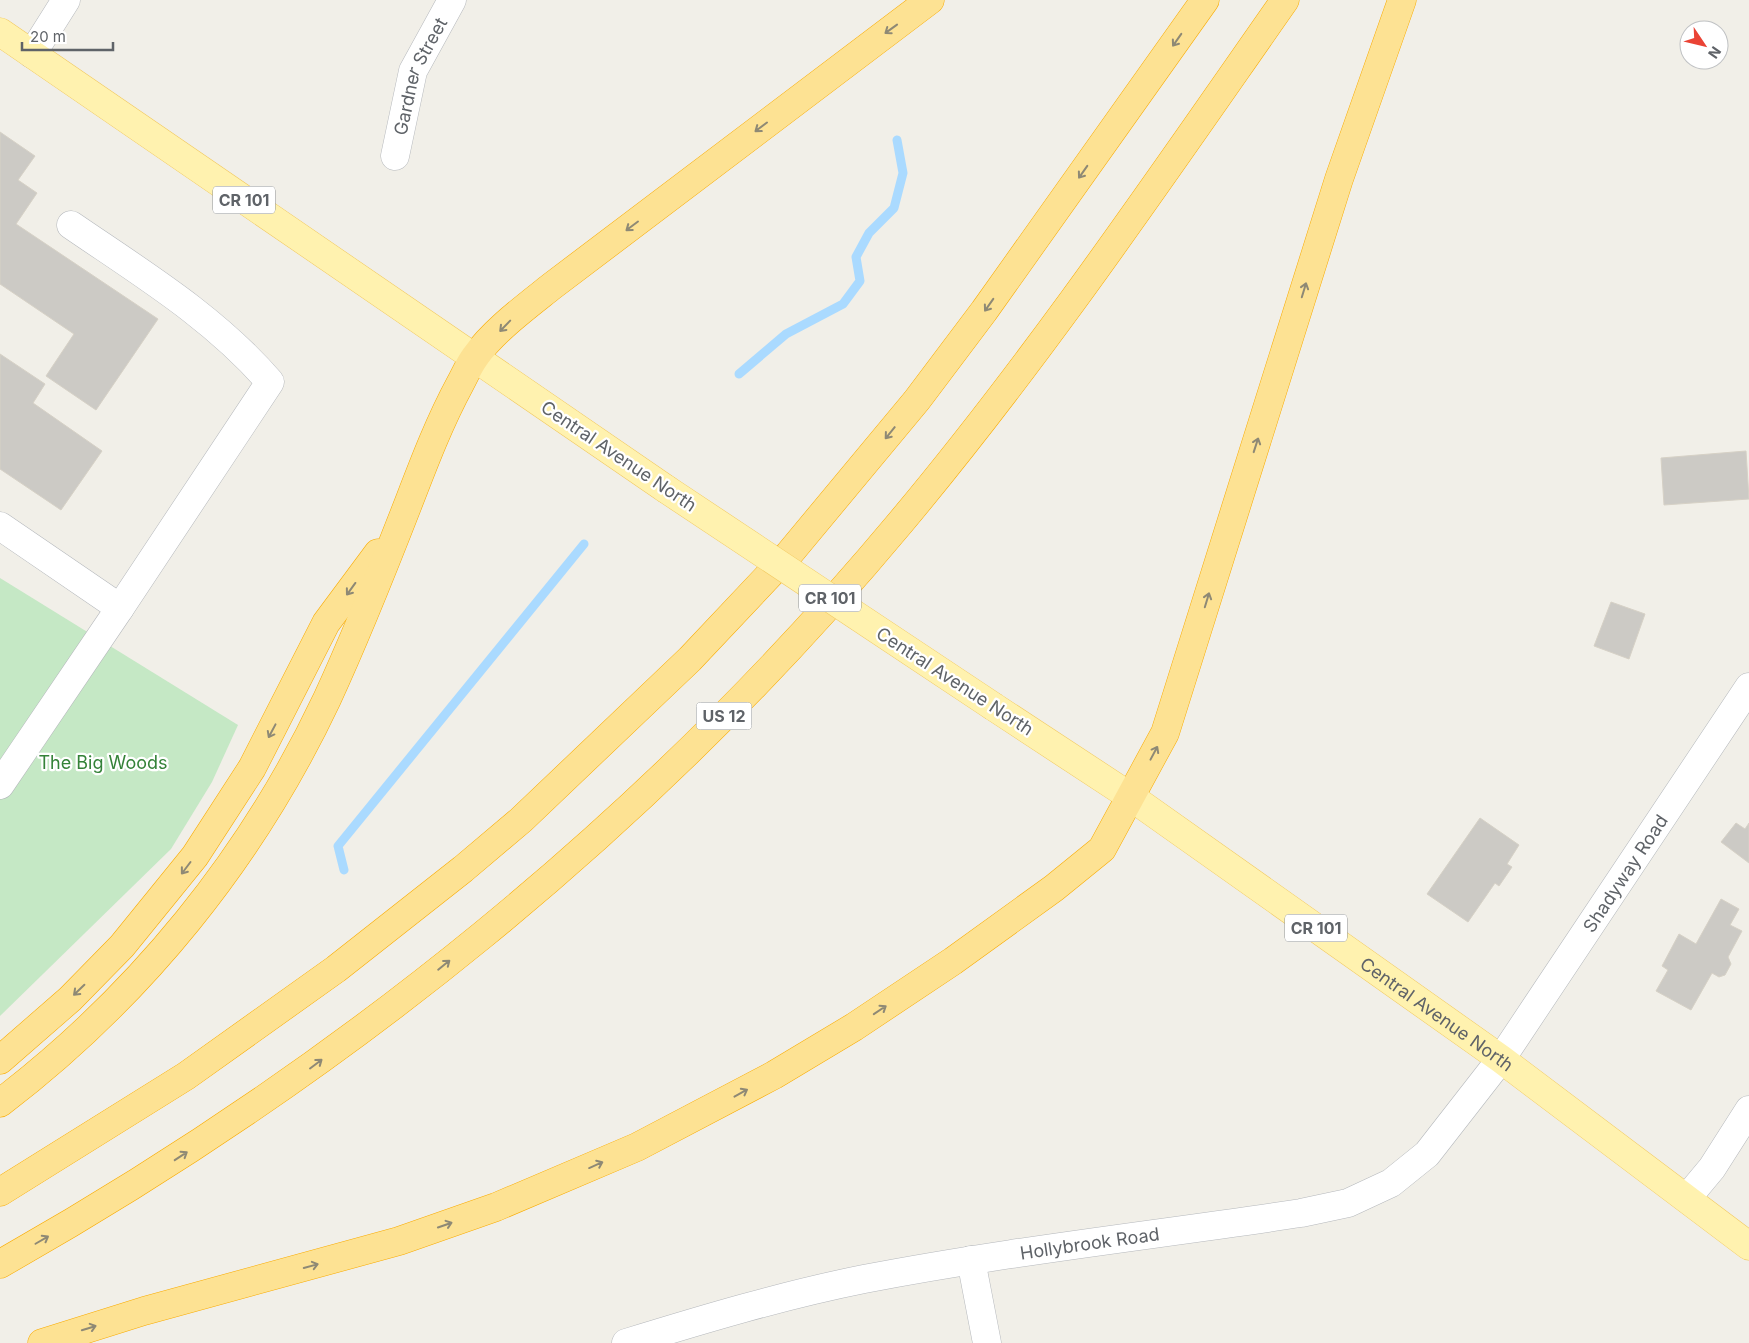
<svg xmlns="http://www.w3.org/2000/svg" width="1749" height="1343" font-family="Inter,sans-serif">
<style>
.green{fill:#c5e8c5}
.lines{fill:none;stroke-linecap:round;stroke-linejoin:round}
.stream{stroke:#aadaff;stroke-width:9}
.building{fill:#cccac5;stroke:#d6d1c6}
.minor-casing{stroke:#b5b8bc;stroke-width:29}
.major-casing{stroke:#f2c960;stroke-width:29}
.highway-casing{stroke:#f9ab00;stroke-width:29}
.minor{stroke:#fff;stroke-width:28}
.major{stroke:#fff2af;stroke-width:28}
.highway{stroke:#fde293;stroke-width:28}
.major-bridge-casing{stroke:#f2c960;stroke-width:29;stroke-linecap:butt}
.major-bridge{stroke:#fff2af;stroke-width:28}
.oneway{stroke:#8e8975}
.labels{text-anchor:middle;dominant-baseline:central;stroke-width:4.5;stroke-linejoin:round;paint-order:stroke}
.shield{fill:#fff;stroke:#8f9295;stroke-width:1}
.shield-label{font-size:16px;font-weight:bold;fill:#5f6368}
.street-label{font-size:18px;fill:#5f6368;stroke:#fff}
.park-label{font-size:18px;fill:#348238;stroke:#fff}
</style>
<rect width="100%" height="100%" fill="#f1efe8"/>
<path class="green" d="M 0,578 L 238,725 L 212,782 L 171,849 L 0,1016 Z"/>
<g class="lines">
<g class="stream">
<path d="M 739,374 L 786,334 L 843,304 L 860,281 L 856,257 L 869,233 L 894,208 L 903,173 L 897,140"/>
<path d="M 344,870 L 338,846 L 584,544"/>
</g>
</g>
<g class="building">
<path d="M 0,132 L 35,156 L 18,180 L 37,193 L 16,224 L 158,319 L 96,410 L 46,376 L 74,334 L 0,284 Z"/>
<path d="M 0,354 L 45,384 L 33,403 L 102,451 L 61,510 L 0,469 Z"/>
<path d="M 1746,451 L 1749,499 L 1664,505 L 1661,458 Z"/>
<path d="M 1611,602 L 1645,614 L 1629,659 L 1594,646 Z"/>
<path d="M 1480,818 L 1519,845 L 1507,864 L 1512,867 L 1499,886 L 1495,883 L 1468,922 L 1427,894 Z"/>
<path d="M 1736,823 L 1745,829 L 1749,823 L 1749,863 L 1721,842 Z"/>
<path d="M 1721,899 L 1739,909 L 1730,925 L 1742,931 L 1728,957 L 1731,964 L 1725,975 L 1719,977 L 1712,973 L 1691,1010 L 1656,991 L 1668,970 L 1662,966 L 1679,934 L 1696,944 Z"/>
</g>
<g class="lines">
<g class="minor-casing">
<g id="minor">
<path d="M 32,54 L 66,0"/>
<path id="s1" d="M 395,156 L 413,71 L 452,0"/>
<path d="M 0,526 L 120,608 L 270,382 C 214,317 141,273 71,225"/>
<path d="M 0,785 L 120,608"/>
<path d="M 1687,1198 L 1712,1168 L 1749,1110"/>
<path d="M 971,1260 L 987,1343"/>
<path id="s2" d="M 626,1343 C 704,1319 784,1295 864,1279 C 1009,1251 1155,1235 1301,1213 L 1348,1203 L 1391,1183 L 1427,1154 L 1501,1059 L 1749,687"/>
</g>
</g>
<g class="major-casing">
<g id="major">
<path d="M 0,32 L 666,489"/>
<path id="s3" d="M 994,707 L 1131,797 L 1501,1059 L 1749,1246"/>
</g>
</g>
<g class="highway-casing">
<g id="highway">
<path d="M 0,1060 L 70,999 L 122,946 L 195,856 L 252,768 L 326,623 L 378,553"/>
<path d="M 0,1103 C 140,996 252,858 327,699 C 357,634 384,566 410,499 C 425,460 440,421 460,384 C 465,375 469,365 475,357 C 493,331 527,306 552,286 L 930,0"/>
<path d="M 0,1192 L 186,1076 L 336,969 L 463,869 L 521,820 L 690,659 L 789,554 L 917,400 L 984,311 L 1205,0"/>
<path d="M 0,1264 C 340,1072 649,824 900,523 C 1039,357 1161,177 1285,0"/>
<path d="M 42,1343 L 144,1311 L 399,1241 L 496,1207 L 637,1147 L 774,1075 L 854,1027 L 953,961 L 1054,888 L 1102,849 L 1165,733 L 1339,179 L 1402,0"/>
</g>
</g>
<use href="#minor" class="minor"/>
<use href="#major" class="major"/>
<use href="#highway" class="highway"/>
<g class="major-bridge-casing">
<path id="major-bridge" d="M 666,489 L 994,707"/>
</g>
<use href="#major-bridge" class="major-bridge"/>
</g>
<defs><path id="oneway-shaft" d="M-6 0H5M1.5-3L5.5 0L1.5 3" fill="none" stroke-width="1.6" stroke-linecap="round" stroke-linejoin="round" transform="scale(1.25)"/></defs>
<g class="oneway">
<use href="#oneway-shaft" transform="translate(891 29) rotate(144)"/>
<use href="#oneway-shaft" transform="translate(1177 40) rotate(125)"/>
<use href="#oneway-shaft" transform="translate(761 127) rotate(143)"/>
<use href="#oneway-shaft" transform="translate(1083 172) rotate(125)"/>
<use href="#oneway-shaft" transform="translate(632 226) rotate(143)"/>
<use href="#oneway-shaft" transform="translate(1304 290) rotate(-73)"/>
<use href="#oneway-shaft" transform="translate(989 305) rotate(125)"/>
<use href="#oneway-shaft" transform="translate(505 326) rotate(134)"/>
<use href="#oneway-shaft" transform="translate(890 433) rotate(129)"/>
<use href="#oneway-shaft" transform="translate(1256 445) rotate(-72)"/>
<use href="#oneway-shaft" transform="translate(351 589) rotate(126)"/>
<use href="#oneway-shaft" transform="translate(1207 600) rotate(-73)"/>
<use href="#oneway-shaft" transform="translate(272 731) rotate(118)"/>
<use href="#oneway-shaft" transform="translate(1154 753) rotate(-62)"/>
<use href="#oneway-shaft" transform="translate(186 868) rotate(127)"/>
<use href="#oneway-shaft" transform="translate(444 965) rotate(-39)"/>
<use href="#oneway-shaft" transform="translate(79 990) rotate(136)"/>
<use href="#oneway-shaft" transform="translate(880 1010) rotate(-34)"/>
<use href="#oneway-shaft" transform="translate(316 1064) rotate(-37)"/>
<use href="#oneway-shaft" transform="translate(741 1093) rotate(-29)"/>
<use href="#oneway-shaft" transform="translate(181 1156) rotate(-33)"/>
<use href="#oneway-shaft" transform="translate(596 1165) rotate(-24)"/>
<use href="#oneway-shaft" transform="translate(445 1225) rotate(-19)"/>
<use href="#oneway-shaft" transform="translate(42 1240) rotate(-30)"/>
<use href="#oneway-shaft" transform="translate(311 1266) rotate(-15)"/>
<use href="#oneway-shaft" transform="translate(89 1328) rotate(-17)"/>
</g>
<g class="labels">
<g class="shield">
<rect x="213" y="186.5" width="62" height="27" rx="4"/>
<rect x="799" y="584.5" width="62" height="27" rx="4"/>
<rect x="696.5" y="702.5" width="55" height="27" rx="4"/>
<rect x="1285" y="914.5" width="62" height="27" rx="4"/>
</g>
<g class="shield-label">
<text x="244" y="200">CR 101</text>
<text x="830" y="598">CR 101</text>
<text x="724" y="716">US 12</text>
<text x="1316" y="928">CR 101</text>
</g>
<g class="street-label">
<text stroke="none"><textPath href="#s1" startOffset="84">Gardner Street</textPath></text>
<text transform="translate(619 456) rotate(34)">Central Avenue North</text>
<text transform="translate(955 681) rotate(33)">Central Avenue North</text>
<text stroke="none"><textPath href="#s2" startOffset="1174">Shadyway Road</textPath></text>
<text stroke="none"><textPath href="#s3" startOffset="539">Central Avenue North</textPath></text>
<text stroke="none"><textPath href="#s2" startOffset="475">Hollybrook Road</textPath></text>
</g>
<g class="park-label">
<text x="103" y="762">The Big Woods</text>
</g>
</g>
<g transform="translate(1704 45) rotate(125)"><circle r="24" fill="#ffffff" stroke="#bfc1c3"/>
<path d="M0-4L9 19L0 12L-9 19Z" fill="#ea4335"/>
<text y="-8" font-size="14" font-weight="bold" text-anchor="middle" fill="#5f6368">N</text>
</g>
<path d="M22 42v8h91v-8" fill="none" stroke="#5f6368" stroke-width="2.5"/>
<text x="30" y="42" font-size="15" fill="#5f6368" stroke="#ffffff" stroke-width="4" paint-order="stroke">20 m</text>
</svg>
